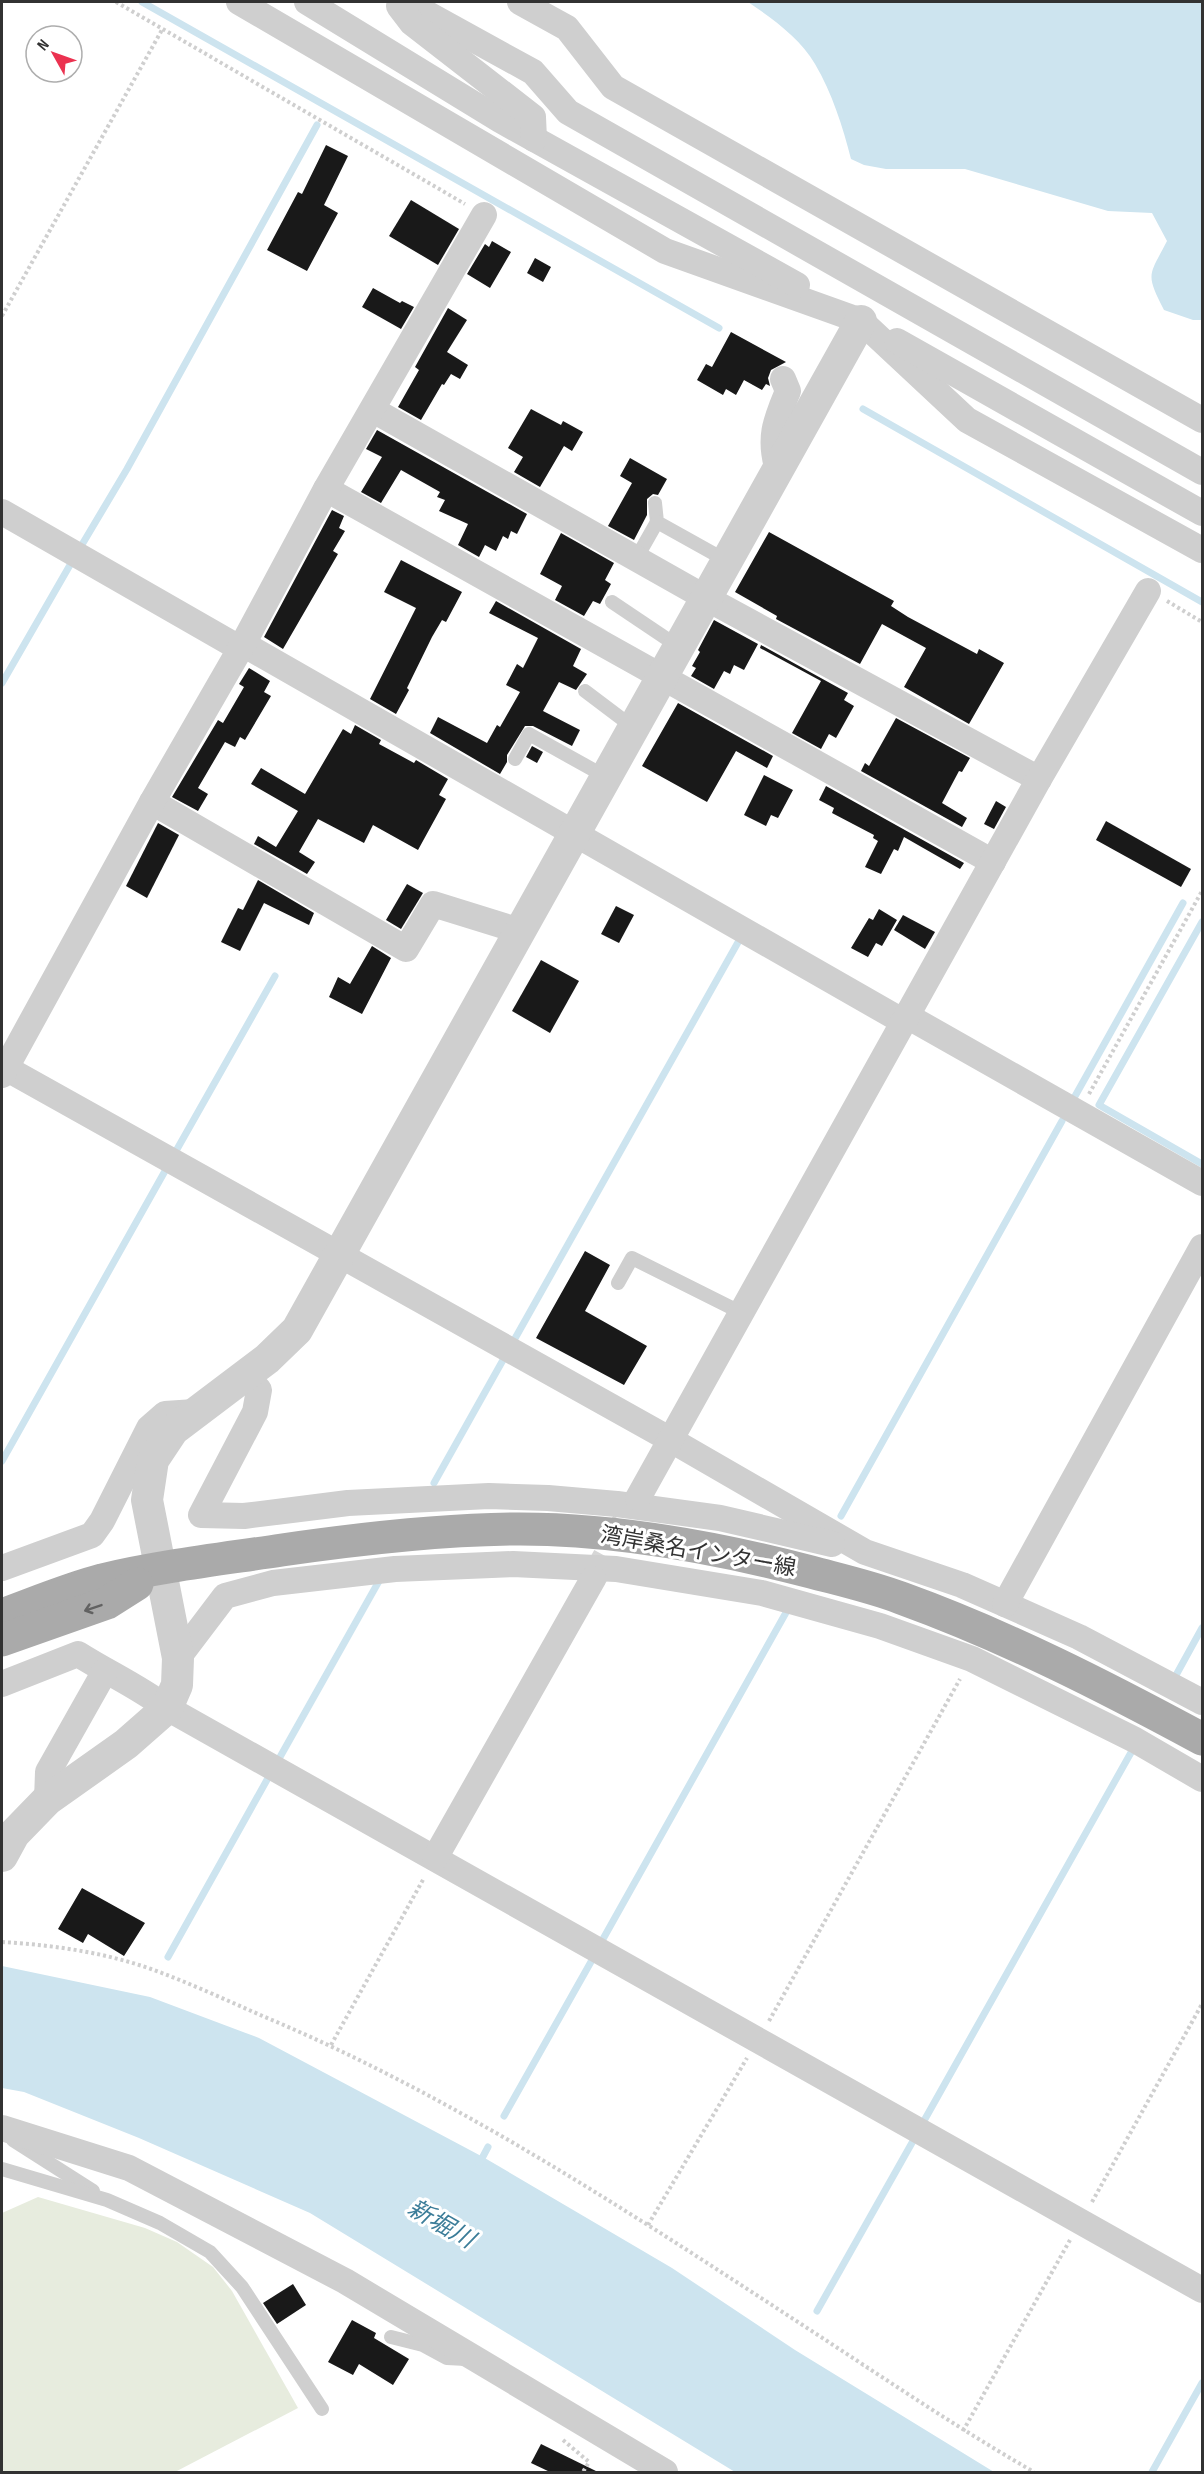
<svg xmlns="http://www.w3.org/2000/svg" width="1204" height="2474" font-family="'Sofia Sans Condensed','Noto Sans JP',sans-serif">
<style>
.green{fill:#e7ecde}
.water{fill:#cde4ef}
.lines{fill:none;stroke-linecap:round;stroke-linejoin:round}
.stream{stroke:#cde4ef;stroke-width:7}
.building{fill:#191919}
.minor-tunnel{stroke:#d6d6d6;stroke-width:26;stroke-dasharray:26 13;stroke-linecap:butt}
.path{stroke:#cfcfcf;stroke-width:4;stroke-dasharray:3 3;stroke-linecap:butt}
.service{stroke:#cfcfcf;stroke-width:14}
.minor{stroke:#cfcfcf;stroke-width:26}
.tertiary{stroke:#cfcfcf;stroke-width:32}
.primary{stroke:#aaa;stroke-width:33}
.oneway{stroke:#626262}
.labels{text-anchor:middle;dominant-baseline:central;stroke-width:6;stroke-linejoin:round;paint-order:stroke}
.street-label{font-size:22px;fill:#323232;stroke:#fff}
.water-label{font-size:24px;font-style:italic;fill:#3c7d99;stroke:#fff}
</style>
<rect width="100%" height="100%" fill="#fff"/>
<path class="green" d="M 38,2197 L 145,2228 L 177,2242 L 213,2267 L 232,2291 L 298,2408 L 175,2472 L 2,2472 L 2,2213 Z"/>
<g class="water">
<path d="M 748,2 L 1202,2 L 1202,320 L 1193,320 L 1164,310 C 1145,273 1149,276 1167,241 L 1152,213 L 1108,211 L 965,169 L 886,169 L 864,165 L 851,159 C 843,127 832,93 815,64 C 800,38 773,19 748,2 Z"/>
<path d="M 2,1966 L 150,1997 L 259,2038 L 483,2157 L 672,2268 L 795,2350 L 994,2472 L 735,2472 L 310,2213 L 139,2138 L 24,2092 L 2,2088 Z"/>
</g>
<g class="lines">
<g class="stream">
<path d="M 142,2 L 719,328"/>
<path d="M 863,409 L 1202,602"/>
<path d="M 80,548 L 127,469 L 317,125"/>
<path d="M 2,683 L 70,565"/>
<path d="M 1202,922 L 1099,1105 L 1202,1164"/>
<path d="M 1074,1098 L 1183,903"/>
<path d="M 176,1151 L 275,976"/>
<path d="M 513,1342 L 741,937"/>
<path d="M 2,1461 L 165,1171"/>
<path d="M 434,1483 L 503,1360"/>
<path d="M 841,1516 L 1062,1121"/>
<path d="M 1175,1677 L 1202,1628"/>
<path d="M 280,1757 L 379,1581"/>
<path d="M 603,1939 L 788,1609"/>
<path d="M 168,1957 L 268,1778"/>
<path d="M 504,2116 L 592,1960"/>
<path d="M 925,2119 L 1133,1749"/>
<path d="M 479,2164 L 488,2147"/>
<path d="M 817,2311 L 913,2141"/>
<path d="M 1152,2472 L 1202,2383"/>
</g>
</g>
<g class="building">
<path d="M 326,145 L 348,156 L 324,205 L 338,213 L 307,271 L 267,250 L 298,192 L 302,194 Z"/>
<path d="M 411,200 L 459,229 L 438,265 L 389,236 Z"/>
<path d="M 492,241 L 511,252 L 490,288 L 467,274 L 485,244 L 489,247 Z"/>
<path d="M 535,258 L 551,267 L 543,282 L 527,273 Z"/>
<path d="M 373,288 L 400,303 L 402,301 L 414,307 L 401,329 L 362,307 Z"/>
<path d="M 448,308 L 467,320 L 447,352 L 468,365 L 460,379 L 451,374 L 444,385 L 442,384 L 421,420 L 398,407 L 419,370 L 415,367 Z"/>
<path d="M 731,332 L 786,362 L 771,370 L 768,378 L 770,386 L 766,384 L 762,390 L 744,380 L 736,395 L 726,389 L 723,395 L 697,380 L 706,364 L 712,367 Z"/>
<path d="M 531,409 L 561,425 L 563,421 L 583,432 L 572,451 L 564,446 L 540,487 L 514,472 L 523,457 L 508,448 Z"/>
<path d="M 377,430 L 527,514 L 517,534 L 511,531 L 508,539 L 503,536 L 496,551 L 485,545 L 479,557 L 458,545 L 468,524 L 439,511 L 445,500 L 437,497 L 440,492 L 401,470 L 381,503 L 361,492 L 382,457 L 366,449 Z"/>
<path d="M 630,458 L 667,479 L 658,495 L 653,494 L 647,499 L 647,515 L 634,540 L 608,526 L 632,483 L 620,476 Z"/>
<path d="M 332,510 L 344,516 L 339,528 L 345,531 L 333,551 L 338,554 L 283,649 L 264,637 Z"/>
<path d="M 769,532 L 894,601 L 891,606 L 908,617 L 977,654 L 979,649 L 1004,663 L 969,724 L 904,687 L 926,648 L 882,624 L 860,664 L 776,619 L 777,616 L 735,592 Z"/>
<path d="M 561,533 L 614,563 L 605,580 L 611,584 L 600,604 L 593,601 L 584,616 L 555,600 L 562,586 L 540,574 Z"/>
<path d="M 401,560 L 462,592 L 446,622 L 442,620 L 432,637 L 407,688 L 409,690 L 396,714 L 370,699 L 416,608 L 384,592 Z"/>
<path d="M 496,601 L 581,649 L 573,666 L 587,674 L 576,690 L 559,682 L 543,711 L 580,730 L 572,746 L 533,726 L 525,726 L 507,755 L 507,762 L 500,774 L 430,733 L 438,717 L 487,743 L 497,725 L 500,727 L 520,692 L 506,685 L 517,664 L 523,668 L 538,638 L 489,613 Z"/>
<path d="M 714,620 L 758,644 L 744,670 L 734,665 L 730,674 L 724,671 L 714,689 L 691,676 L 696,668 L 692,666 L 700,652 L 698,650 Z"/>
<path d="M 761,645 L 848,693 L 844,700 L 854,706 L 836,738 L 829,734 L 821,749 L 792,733 L 821,681 L 760,648 Z"/>
<path d="M 249,668 L 270,681 L 264,692 L 271,696 L 245,740 L 240,737 L 235,747 L 225,742 L 198,788 L 208,794 L 198,811 L 172,797 L 218,720 L 223,723 L 244,687 L 239,684 Z"/>
<path d="M 678,703 L 773,756 L 767,768 L 736,751 L 707,802 L 642,766 Z"/>
<path d="M 896,718 L 970,758 L 962,772 L 959,771 L 942,803 L 967,818 L 962,827 L 861,771 L 865,763 L 869,766 Z"/>
<path d="M 355,725 L 381,740 L 379,744 L 414,763 L 416,760 L 448,779 L 439,795 L 446,799 L 418,850 L 373,825 L 364,843 L 318,819 L 299,852 L 315,862 L 307,874 L 254,844 L 258,836 L 276,847 L 298,811 L 251,784 L 261,768 L 305,794 L 343,729 L 351,734 Z"/>
<path d="M 532,746 L 543,752 L 537,763 L 526,757 Z"/>
<path d="M 764,775 L 793,790 L 778,818 L 771,815 L 766,826 L 744,815 Z"/>
<path d="M 826,786 L 964,863 L 960,869 L 904,837 L 898,851 L 894,849 L 881,874 L 865,867 L 878,841 L 873,838 L 874,835 L 832,813 L 834,808 L 819,800 Z"/>
<path d="M 996,801 L 1006,807 L 994,829 L 984,824 Z"/>
<path d="M 1106,821 L 1191,869 L 1181,887 L 1096,840 Z"/>
<path d="M 158,823 L 179,835 L 147,898 L 126,886 Z"/>
<path d="M 258,880 L 314,913 L 309,925 L 264,903 L 240,951 L 221,942 L 238,908 L 243,910 Z"/>
<path d="M 407,884 L 423,893 L 401,929 L 386,920 Z"/>
<path d="M 616,906 L 634,915 L 619,943 L 601,934 Z"/>
<path d="M 879,909 L 897,920 L 882,946 L 876,943 L 868,957 L 851,948 L 869,918 L 873,920 Z"/>
<path d="M 903,915 L 935,932 L 925,949 L 894,930 Z"/>
<path d="M 372,946 L 391,958 L 362,1014 L 329,997 L 338,977 L 350,984 Z"/>
<path d="M 541,960 L 579,981 L 550,1033 L 512,1011 Z"/>
<path d="M 585,1251 L 610,1265 L 585,1311 L 647,1346 L 624,1385 L 536,1338 Z"/>
<path d="M 82,1888 L 145,1923 L 124,1956 L 88,1934 L 83,1943 L 58,1929 Z"/>
<path d="M 293,2284 L 306,2305 L 277,2324 L 263,2303 Z"/>
<path d="M 352,2320 L 376,2333 L 374,2338 L 409,2359 L 393,2385 L 359,2364 L 353,2375 L 328,2362 Z"/>
<path d="M 541,2444 L 598,2472 L 550,2472 L 531,2463 Z"/>
</g>
<g class="lines">
<path class="minor-tunnel" d="M 593,1579 L 638,1498"/>
<g class="path">
<path d="M 116,2 L 465,204"/>
<path d="M 2,316 L 163,28"/>
<path d="M 1167,601 L 1202,622"/>
<path d="M 1089,1094 L 1202,891"/>
<path d="M 2,1942 C 52,1945 103,1952 151,1969 C 190,1983 228,2001 265,2017 C 455,2097 629,2212 801,2324 C 878,2374 954,2426 1034,2472"/>
<path d="M 769,2021 L 960,1679"/>
<path d="M 331,2045 L 424,1878"/>
<path d="M 1092,2202 L 1202,2004"/>
<path d="M 648,2225 L 747,2058"/>
<path d="M 963,2431 L 1070,2240"/>
<path d="M 563,2440 L 589,2462 L 583,2472"/>
</g>
<g class="service">
<path d="M 655,503 L 657,522 L 727,561"/>
<path d="M 636,559 L 657,522"/>
<path d="M 612,602 L 679,647"/>
<path d="M 585,691 L 634,728"/>
<path d="M 515,759 L 529,734 L 606,777"/>
<path d="M 618,1283 L 632,1258 L 742,1313"/>
<path d="M 13,2140 L 93,2191"/>
<path d="M 2,2169 L 107,2200 L 160,2223 L 210,2252 L 242,2287 L 322,2409"/>
<path d="M 391,2337 L 423,2345 L 447,2358 L 466,2359"/>
</g>
<g class="minor">
<path d="M 239,2 L 665,251 L 861,321 L 967,420 L 1202,550"/>
<path d="M 307,2 L 500,120 L 797,285"/>
<path d="M 406,2 L 533,72 L 568,112 L 1202,472"/>
<path d="M 520,2 L 567,28 L 613,87 L 1202,420"/>
<path d="M 399,6 L 412,23 L 533,117 L 534,139"/>
<path d="M 897,341 L 1202,513"/>
<path d="M 373,410 L 706,598 L 1039,779"/>
<path d="M 778,470 C 768,437 776,420 788,391 L 783,379"/>
<path d="M 326,489 L 993,862"/>
<path d="M 2,512 L 241,649"/>
<path d="M 243,644 L 904,1022"/>
<path d="M 152,802 L 406,949 L 433,904 L 520,931"/>
<path d="M 907,1016 L 1202,1183"/>
<path d="M 2,1066 L 671,1440 L 865,1552 L 962,1585 L 1005,1604 L 1079,1637 L 1202,1702"/>
<path d="M 2,1075 L 152,802 L 243,644 L 326,489 L 484,215"/>
<path d="M 246,1375 L 259,1390 L 255,1412 L 201,1515 L 244,1516 L 348,1503 L 489,1496 L 548,1498 L 617,1504 L 720,1518 L 832,1544"/>
<path d="M 638,1498 L 1039,779 L 1148,591"/>
<path d="M 2,1568 L 92,1535 L 102,1521 L 149,1428 L 165,1414 L 195,1412"/>
<path d="M 1005,1604 L 1202,1247"/>
<path d="M 178,1658 L 225,1596 L 273,1583 L 395,1569 L 513,1564 L 616,1569 L 762,1593 L 880,1626 L 972,1659 L 1135,1740 L 1202,1779"/>
<path d="M 2,1684 L 78,1654 C 108,1673 139,1687 167,1708 L 1202,2290"/>
<path d="M 47,1800 L 48,1772 L 105,1671"/>
<path d="M 435,1858 L 593,1579"/>
<path d="M 2,2128 L 129,2168 L 345,2281 L 665,2472"/>
</g>
<path class="tertiary" d="M 2,1856 L 14,1834 L 47,1800 L 126,1744 L 167,1708 L 177,1685 L 178,1658 L 147,1500 L 153,1460 L 173,1430 L 267,1359 L 297,1330 L 861,321"/>
<g class="primary">
<path d="M 2,1615 C 35,1603 68,1589 102,1580 C 161,1566 222,1559 282,1550 C 358,1539 436,1530 513,1529 C 613,1528 715,1547 811,1572 C 841,1580 872,1587 901,1598 C 1006,1636 1104,1686 1202,1739"/>
<path d="M 2,1640 L 107,1603 L 137,1584"/>
</g>
</g>
<defs><path id="oneway-shaft" d="M-6 0H5M1.5-3L5.5 0L1.5 3" fill="none" stroke-width="1.6" stroke-linecap="round" stroke-linejoin="round" transform="scale(1.5)"/></defs>
<use class="oneway" href="#oneway-shaft" transform="translate(93 1608) rotate(161)"/>
<g class="labels">
<g class="street-label">
<text transform="translate(698 1552) rotate(10)">湾岸桑名インター線</text>
</g>
<g class="water-label">
<text transform="translate(441 2224) rotate(30)">新堀川</text>
</g>
</g>
<rect width="1204" height="2474" fill="none" stroke="#323232" stroke-width="6"/>
<g transform="translate(54 54) rotate(310)"><circle r="28" fill="#ffffff" stroke="#adadad" stroke-width="1.5"/>
<path d="M0-4.5L10 22L0 15L-10 22Z" fill="#eb3250"/>
<text y="-9" font-size="16" font-weight="bold" text-anchor="middle" fill="#323232">N</text>
</g>
</svg>
